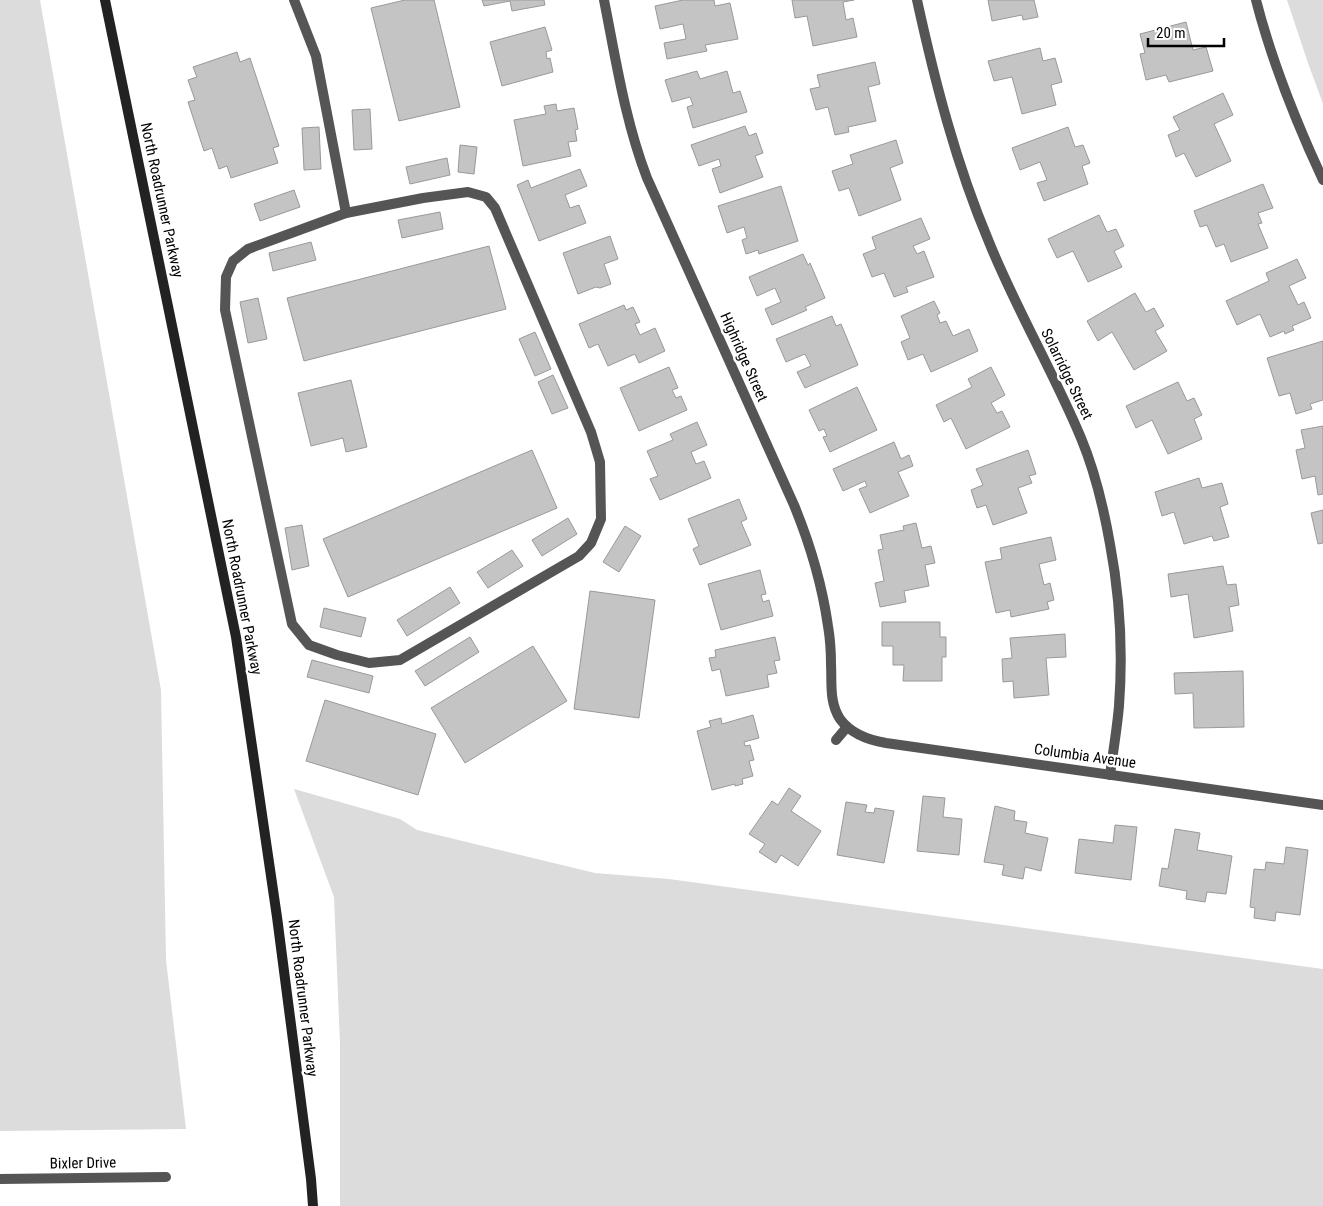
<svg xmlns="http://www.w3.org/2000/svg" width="1323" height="1206" font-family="'Roboto Condensed',sans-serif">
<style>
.green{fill:#dcdcdc}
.building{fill:#c4c4c4;stroke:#999}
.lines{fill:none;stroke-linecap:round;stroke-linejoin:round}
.lane{stroke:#555;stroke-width:10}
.street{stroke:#555;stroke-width:10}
.secondary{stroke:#222;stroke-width:10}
.labels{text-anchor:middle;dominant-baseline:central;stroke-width:5;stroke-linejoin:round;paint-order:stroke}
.street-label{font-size:15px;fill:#000;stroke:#fff}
</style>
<rect width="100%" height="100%" fill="#fff"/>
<g class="green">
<path d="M 0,0 L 40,0 L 161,690 L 166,960 L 186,1129 L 0,1131 Z"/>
<path d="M 1287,0 L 1323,0 L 1323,104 L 1308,63 Z"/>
<path d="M 294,789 L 400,819 L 417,830 L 595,873 L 669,879 L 1323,969 L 1323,1206 L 340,1206 L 340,1043 L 334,897 Z"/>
</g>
<g class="building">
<path d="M 405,0 L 434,0 L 460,107 L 399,121 L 371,8 Z"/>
<path d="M 482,0 L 544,0 L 545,5 L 512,11 L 510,1 L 484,6 Z"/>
<path d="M 683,0 L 714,0 L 715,6 L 730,3 L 738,39 L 705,45 L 707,51 L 667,59 L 664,43 L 686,39 L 683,24 L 660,29 L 655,6 Z"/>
<path d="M 792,0 L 854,0 L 843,2 L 846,20 L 853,18 L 857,37 L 813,46 L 807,16 L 795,18 Z"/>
<path d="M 988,0 L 1034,0 L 1038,17 L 1023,20 L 1022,15 L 992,21 Z"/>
<path d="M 1186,22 L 1193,50 L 1206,47 L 1213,71 L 1169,82 L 1166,75 L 1146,80 L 1140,54 L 1145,53 L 1140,34 Z"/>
<path d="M 545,27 L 552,50 L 546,52 L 547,59 L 550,58 L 553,72 L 502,86 L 490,42 Z"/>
<path d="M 1040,48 L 1043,61 L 1055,58 L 1062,82 L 1051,85 L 1056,105 L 1022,114 L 1012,77 L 994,81 L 988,61 Z"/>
<path d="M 237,52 L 240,62 L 250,58 L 279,146 L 273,148 L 278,163 L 231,178 L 227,166 L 219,169 L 212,148 L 204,151 L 188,102 L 195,100 L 188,80 L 197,77 L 193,67 Z"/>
<path d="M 875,62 L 880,84 L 868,87 L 876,121 L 848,127 L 849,132 L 835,135 L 828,107 L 816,110 L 810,89 L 820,87 L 817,75 Z"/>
<path d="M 697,71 L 700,79 L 727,71 L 733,93 L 740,91 L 747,112 L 693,128 L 687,107 L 693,105 L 690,97 L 672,102 L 665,80 Z"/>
<path d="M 1223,93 L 1233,115 L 1214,124 L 1231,161 L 1196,177 L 1184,153 L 1176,157 L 1168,135 L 1180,130 L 1173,117 Z"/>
<path d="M 556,104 L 557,111 L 574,108 L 578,129 L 575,130 L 577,141 L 568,142 L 571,156 L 523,166 L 514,120 L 546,114 L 544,106 Z"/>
<path d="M 370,109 L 372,149 L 354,150 L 352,110 Z"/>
<path d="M 745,126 L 749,136 L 756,133 L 763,153 L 755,156 L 763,177 L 720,193 L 712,169 L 721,166 L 719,159 L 699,166 L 691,145 Z"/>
<path d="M 319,127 L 321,169 L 304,170 L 302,128 Z"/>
<path d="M 1068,127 L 1075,147 L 1083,145 L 1090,163 L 1082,166 L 1088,184 L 1044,201 L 1037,183 L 1047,180 L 1040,162 L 1020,170 L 1012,148 Z"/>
<path d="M 896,140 L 903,163 L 890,168 L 901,200 L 859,216 L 849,188 L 839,191 L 832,171 L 853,164 L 850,155 Z"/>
<path d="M 460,145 L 477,147 L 474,174 L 458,172 Z"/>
<path d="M 447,158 L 450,175 L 410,184 L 406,167 Z"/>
<path d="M 580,169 L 587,186 L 565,195 L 570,208 L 579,205 L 586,223 L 539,241 L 517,185 L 528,180 L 531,188 Z"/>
<path d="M 1263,184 L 1273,208 L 1258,213 L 1262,223 L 1258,224 L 1268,248 L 1231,262 L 1224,244 L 1216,247 L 1207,225 L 1200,227 L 1194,211 Z"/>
<path d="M 781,186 L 798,241 L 759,254 L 758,250 L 746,254 L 742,240 L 747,238 L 744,227 L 727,233 L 718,206 Z"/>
<path d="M 294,190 L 300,207 L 260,221 L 254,204 Z"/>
<path d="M 440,212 L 443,229 L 402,238 L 398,220 Z"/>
<path d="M 1099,215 L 1107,232 L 1116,229 L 1124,246 L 1114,251 L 1122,267 L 1088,282 L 1073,251 L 1057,258 L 1048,239 Z"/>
<path d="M 921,218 L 930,239 L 913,246 L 917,254 L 924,251 L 934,277 L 906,287 L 908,292 L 894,297 L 884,273 L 872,277 L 863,254 L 876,249 L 872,237 Z"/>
<path d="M 610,236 L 618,259 L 604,264 L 611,284 L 600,288 L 596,287 L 578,294 L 563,253 Z"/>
<path d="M 311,242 L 316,260 L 273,271 L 269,253 Z"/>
<path d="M 489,246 L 506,309 L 304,361 L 287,298 Z"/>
<path d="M 803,254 L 808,265 L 810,263 L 825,298 L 805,307 L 807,310 L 772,325 L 765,309 L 781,302 L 775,288 L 757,296 L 749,277 Z"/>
<path d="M 1297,259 L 1306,278 L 1289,286 L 1298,305 L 1304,302 L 1311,318 L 1292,326 L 1294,330 L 1285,334 L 1284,331 L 1270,337 L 1260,314 L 1237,325 L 1226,301 L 1269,281 L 1266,273 Z"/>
<path d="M 1135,293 L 1146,312 L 1154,308 L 1164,326 L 1155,331 L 1167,351 L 1134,370 L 1112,332 L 1098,341 L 1087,321 Z"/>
<path d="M 258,298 L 267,339 L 248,343 L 240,302 Z"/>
<path d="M 934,301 L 940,313 L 937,315 L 940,323 L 946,321 L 953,336 L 969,329 L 978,351 L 931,372 L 923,354 L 908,360 L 901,342 L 910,338 L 901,316 Z"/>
<path d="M 624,305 L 626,310 L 633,307 L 640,322 L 635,324 L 640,335 L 655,328 L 665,351 L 639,363 L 635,354 L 608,366 L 598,344 L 589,348 L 579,324 Z"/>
<path d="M 832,316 L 836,326 L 841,324 L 858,365 L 805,388 L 797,372 L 811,366 L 805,354 L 786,362 L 776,339 Z"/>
<path d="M 535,332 L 551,369 L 535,376 L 519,339 Z"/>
<path d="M 1323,341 L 1323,400 L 1310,404 L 1312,409 L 1296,414 L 1290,393 L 1279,396 L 1267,358 Z"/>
<path d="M 669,367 L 678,388 L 672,390 L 676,398 L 681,396 L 687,410 L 639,431 L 620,388 Z"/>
<path d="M 991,367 L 1005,395 L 991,403 L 997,413 L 1002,411 L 1010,427 L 966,449 L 951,418 L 944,422 L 936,405 L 972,387 L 968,379 Z"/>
<path d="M 553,375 L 568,408 L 552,414 L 538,382 Z"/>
<path d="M 351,380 L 367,447 L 346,452 L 343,438 L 311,446 L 298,393 Z"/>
<path d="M 1178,382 L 1187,401 L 1194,398 L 1202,415 L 1194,419 L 1202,439 L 1168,454 L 1152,420 L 1136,428 L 1126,406 Z"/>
<path d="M 857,387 L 877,430 L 830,452 L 823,437 L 827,436 L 824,429 L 819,431 L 809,410 Z"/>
<path d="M 697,422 L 707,445 L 691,452 L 696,464 L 704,461 L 711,478 L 660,500 L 650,479 L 658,476 L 647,451 L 673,440 L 670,434 Z"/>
<path d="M 1323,426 L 1323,494 L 1318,495 L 1315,476 L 1302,479 L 1296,450 L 1305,448 L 1301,430 Z"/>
<path d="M 894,442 L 901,459 L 909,455 L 913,466 L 898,472 L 909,496 L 870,513 L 859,489 L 867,486 L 865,481 L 843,491 L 833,469 Z"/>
<path d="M 532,450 L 557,508 L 348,597 L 323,539 Z"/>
<path d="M 1028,450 L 1036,474 L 1029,476 L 1032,483 L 1018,488 L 1027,513 L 993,525 L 986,505 L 977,508 L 971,490 L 983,485 L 976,469 Z"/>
<path d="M 1199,478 L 1202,488 L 1222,483 L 1228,504 L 1220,507 L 1229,537 L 1214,541 L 1212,536 L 1184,544 L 1174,512 L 1162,516 L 1155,492 Z"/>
<path d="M 739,499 L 747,519 L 741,522 L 751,545 L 700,565 L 693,549 L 699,546 L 688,519 Z"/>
<path d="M 1323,510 L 1323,543 L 1318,544 L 1311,513 Z"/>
<path d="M 568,518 L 577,534 L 542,556 L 532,540 Z"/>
<path d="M 916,523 L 922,548 L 931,546 L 935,563 L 925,565 L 929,586 L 904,591 L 906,602 L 880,607 L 875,583 L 884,581 L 878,550 L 883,549 L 880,535 L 904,530 L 903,526 Z"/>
<path d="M 302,525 L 309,566 L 292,570 L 285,528 Z"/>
<path d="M 625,526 L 641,536 L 619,572 L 603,562 Z"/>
<path d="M 1051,537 L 1056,560 L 1039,564 L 1044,585 L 1050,583 L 1054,600 L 1047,602 L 1049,609 L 1011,617 L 1010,610 L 996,613 L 985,562 L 1002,559 L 1000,548 Z"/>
<path d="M 512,550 L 523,566 L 488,588 L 477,572 Z"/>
<path d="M 1223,566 L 1227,585 L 1236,584 L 1239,605 L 1229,607 L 1233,631 L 1194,638 L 1188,594 L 1171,597 L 1168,574 Z"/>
<path d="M 760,570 L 766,594 L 761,595 L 763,602 L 769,600 L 773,616 L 721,630 L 708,584 Z"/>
<path d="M 450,587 L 460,603 L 407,636 L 397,620 Z"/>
<path d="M 590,591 L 655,600 L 639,718 L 574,709 Z"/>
<path d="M 324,608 L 366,618 L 361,637 L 320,627 Z"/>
<path d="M 882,622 L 940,622 L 940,637 L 946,637 L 946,657 L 942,657 L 942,681 L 903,681 L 904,665 L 893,665 L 893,646 L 882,646 Z"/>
<path d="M 1065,634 L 1066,657 L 1046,658 L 1049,695 L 1014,698 L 1013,681 L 1003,682 L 1002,659 L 1012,658 L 1010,638 Z"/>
<path d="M 470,637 L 479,652 L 425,686 L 415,671 Z"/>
<path d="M 775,637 L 780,660 L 774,661 L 777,673 L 767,675 L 769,687 L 726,696 L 720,669 L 712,671 L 709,658 L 716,657 L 715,650 Z"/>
<path d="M 533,646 L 567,701 L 465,763 L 431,708 Z"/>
<path d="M 312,660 L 373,676 L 369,693 L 307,677 Z"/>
<path d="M 1243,671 L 1244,727 L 1194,728 L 1193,693 L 1175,694 L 1174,673 Z"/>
<path d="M 325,700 L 436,734 L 418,795 L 306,761 Z"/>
<path d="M 753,715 L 759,738 L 744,742 L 745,746 L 750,745 L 754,760 L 749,761 L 753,776 L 742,779 L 743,784 L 735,786 L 735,784 L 712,790 L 697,731 L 711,727 L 709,721 L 721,718 L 722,724 Z"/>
<path d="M 789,788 L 801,796 L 791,811 L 821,831 L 798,866 L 781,855 L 776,863 L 759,852 L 765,844 L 749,834 L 772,801 L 778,805 Z"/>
<path d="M 923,796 L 945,798 L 943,817 L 962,819 L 959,855 L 917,851 Z"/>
<path d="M 846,802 L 867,805 L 865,812 L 874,813 L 875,808 L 894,811 L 884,863 L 837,855 Z"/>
<path d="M 995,806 L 1015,811 L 1014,820 L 1027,822 L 1025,833 L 1048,838 L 1041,871 L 1025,867 L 1023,879 L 1002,875 L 1004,865 L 984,862 Z"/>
<path d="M 1115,825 L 1137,827 L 1131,880 L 1075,873 L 1079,839 L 1113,843 Z"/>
<path d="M 1175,829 L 1200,833 L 1197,850 L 1232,856 L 1226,894 L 1207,892 L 1205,902 L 1186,899 L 1187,891 L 1159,886 L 1162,868 L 1168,869 Z"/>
<path d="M 1286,847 L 1308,850 L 1300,915 L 1276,912 L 1275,921 L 1254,918 L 1255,908 L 1250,907 L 1254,869 L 1265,870 L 1266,862 L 1284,864 Z"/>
</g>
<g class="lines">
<g class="lane">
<path d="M 294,0 L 316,56 L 346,213"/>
<path d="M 468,192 L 486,197 L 495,208 L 591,432 L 600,462 L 601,519 L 591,543 L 579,556 L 400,660 L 369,663 L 337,655 L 309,645 L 292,624 L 225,310 L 226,277 L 233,261 L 248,249 L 346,213 L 423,198 Z"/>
</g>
<g class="street">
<path d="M 604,0 C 616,60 625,121 647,178 L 794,505 C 810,544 822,584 828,626 C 830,638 831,651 831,664 C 832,683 829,702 840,719 C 851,734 868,740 886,743 L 1323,805"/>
<path d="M 917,0 C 935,82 956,164 989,242 C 1016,309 1053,371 1081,438 C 1094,469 1104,510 1110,544 C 1120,597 1123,652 1119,706 C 1117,729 1113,752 1110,775"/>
<path d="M 1256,0 C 1272,62 1296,122 1323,180"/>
<path d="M 836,740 L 847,727"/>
<path d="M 0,1179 L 166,1177"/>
</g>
<path class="secondary" d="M 105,0 L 236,637 L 277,917 L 311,1179 L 313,1206"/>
</g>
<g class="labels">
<g class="street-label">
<text transform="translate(162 200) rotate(78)">North Roadrunner Parkway</text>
<text transform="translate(744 357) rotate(66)">Highridge Street</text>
<text transform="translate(1067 374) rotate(64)">Solarridge Street</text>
<text transform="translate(242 597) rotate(79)">North Roadrunner Parkway</text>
<text transform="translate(1085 756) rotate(8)">Columbia Avenue</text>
<text transform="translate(303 998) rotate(83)">North Roadrunner Parkway</text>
<text transform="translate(83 1163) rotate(-1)">Bixler Drive</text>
</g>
</g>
<path d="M1148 38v8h76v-8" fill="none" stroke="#000000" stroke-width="2.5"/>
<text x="1156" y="38" font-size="15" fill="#000000" stroke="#ffffff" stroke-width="4" paint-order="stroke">20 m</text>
</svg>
